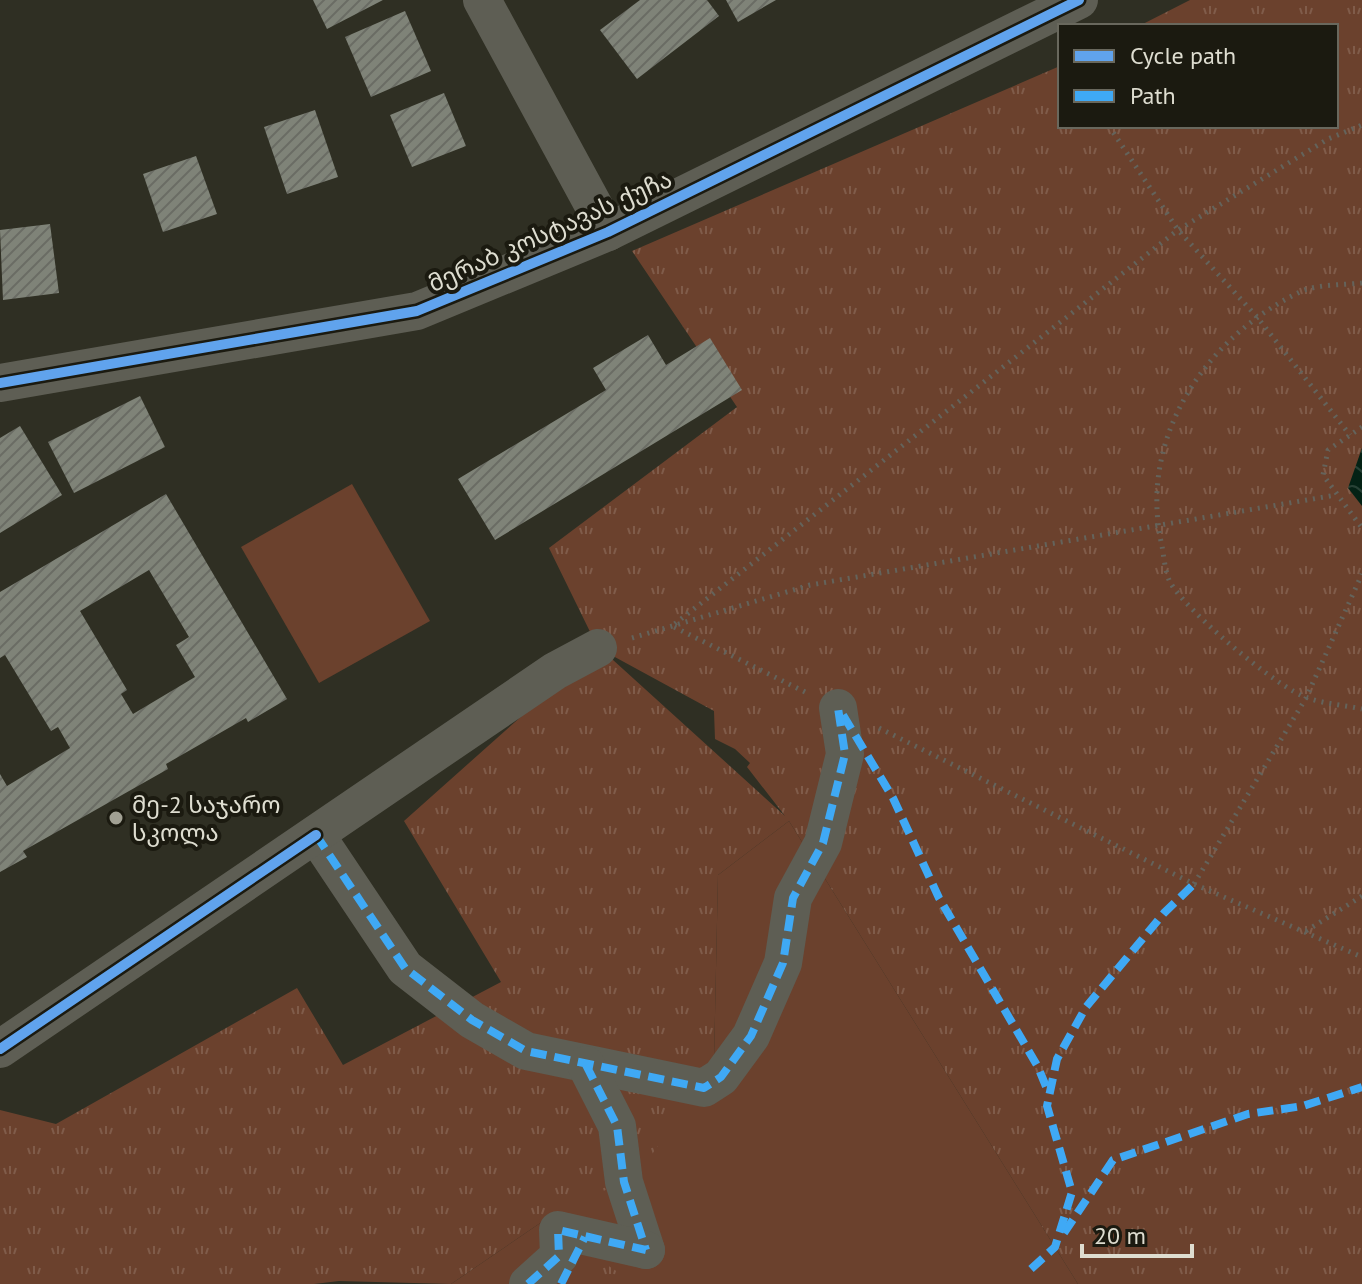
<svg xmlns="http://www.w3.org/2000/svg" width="1362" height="1284" font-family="'PT Sans','Noto Sans Georgian',sans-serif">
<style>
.grass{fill:#6b412d}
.park{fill:url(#park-tufts);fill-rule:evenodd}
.water{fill:url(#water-waves)}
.building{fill:url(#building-hatch);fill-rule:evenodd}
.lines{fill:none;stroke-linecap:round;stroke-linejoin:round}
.path{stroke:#64635b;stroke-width:5;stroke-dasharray:2 6;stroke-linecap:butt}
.minor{stroke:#5e5e54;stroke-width:38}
.quiet{stroke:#3fa9f5;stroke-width:8;stroke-dasharray:16 8;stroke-linecap:butt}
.cycleway-casing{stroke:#1b1a10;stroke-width:15}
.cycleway{stroke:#60a3ed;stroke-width:10}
.poi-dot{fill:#a1a093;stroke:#1b1a10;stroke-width:3}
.labels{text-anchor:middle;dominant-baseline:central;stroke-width:8;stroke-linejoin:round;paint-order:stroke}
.street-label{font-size:24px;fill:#deddd0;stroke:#1b1a10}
.poi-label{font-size:24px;fill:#deddd0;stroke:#1b1a10;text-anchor:start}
</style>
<defs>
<pattern id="park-tufts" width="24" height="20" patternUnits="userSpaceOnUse" patternTransform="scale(2)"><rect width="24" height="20" fill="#6b412d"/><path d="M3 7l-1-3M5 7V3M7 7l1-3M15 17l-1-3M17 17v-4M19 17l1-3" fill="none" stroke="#805c4a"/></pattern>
<pattern id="water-waves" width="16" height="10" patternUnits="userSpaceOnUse" patternTransform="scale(2)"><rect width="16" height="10" fill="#042215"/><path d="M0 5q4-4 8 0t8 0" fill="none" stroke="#284236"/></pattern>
<pattern id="building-hatch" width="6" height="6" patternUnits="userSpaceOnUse" patternTransform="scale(2)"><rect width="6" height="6" fill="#7f8378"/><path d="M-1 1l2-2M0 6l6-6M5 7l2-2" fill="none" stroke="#6a6c64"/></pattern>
</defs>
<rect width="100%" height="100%" fill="#2f2f23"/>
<g class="grass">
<path d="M 352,484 L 430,621 L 319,683 L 241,547 Z"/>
<path d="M 789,821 L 1078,1284 L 451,1284 L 549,1217 L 714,1061 L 718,875 Z"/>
</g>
<g class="park">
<path d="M 1190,0 L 1362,0 L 1362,1284 L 1078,1284 L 789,821 L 718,875 L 714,1061 L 639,1174 L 549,1217 L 451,1284 L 339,1281 L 314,1284 L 0,1284 L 0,1110 L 56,1124 L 297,988 L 343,1065 L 501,982 L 404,821 L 598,648 L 549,548 L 737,407 L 632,251 L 1060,66 L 1060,126 L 1336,126 L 1336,26 L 1139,26 ZM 602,650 L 714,711 L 715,739 L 735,749 L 750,763 L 747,767 L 785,816 Z"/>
<path d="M 598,1259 L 636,1284 L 571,1284 L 580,1266 Z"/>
</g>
<path class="water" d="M 1362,448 L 1362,506 L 1348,488 Z"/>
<g class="building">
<path d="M 313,0 L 383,0 L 327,29 Z"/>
<path d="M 640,0 L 707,0 L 719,16 L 637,79 L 600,30 Z"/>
<path d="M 726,0 L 776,0 L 738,22 Z"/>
<path d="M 405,11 L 431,71 L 371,97 L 345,37 Z"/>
<path d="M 444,93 L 466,146 L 412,167 L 390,115 Z"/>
<path d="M 315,110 L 338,177 L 287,194 L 264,127 Z"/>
<path d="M 196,156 L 217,214 L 163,232 L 143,174 Z"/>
<path d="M 50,224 L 59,293 L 3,300 L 0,230 Z"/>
<path d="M 648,335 L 666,365 L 710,338 L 742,390 L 495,540 L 458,479 L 606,390 L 593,368 Z"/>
<path d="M 140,396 L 165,447 L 74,493 L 48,442 Z"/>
<path d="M 20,426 L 62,495 L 0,533 L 0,438 Z"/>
<path d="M 166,494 L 287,699 L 248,722 L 246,718 L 166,764 L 168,769 L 23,851 L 27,857 L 0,872 L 0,774 L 7,786 L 70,748 L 58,727 L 51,731 L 5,655 L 0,658 L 0,592 ZM 149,570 L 189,637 L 176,645 L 195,677 L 133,714 L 121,694 L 127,690 L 80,611 Z"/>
</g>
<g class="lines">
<g class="path">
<path d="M 1109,126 L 1178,230 L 1257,317 L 1350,435"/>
<path d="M 1362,283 C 1344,285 1319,284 1302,291 C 1206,336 1137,438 1162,546 C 1164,557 1165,572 1170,582 C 1185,610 1278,689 1308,698 C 1325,704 1344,705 1362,709"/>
<path d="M 1362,427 L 1328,450 L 1323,475 L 1362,528"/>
<path d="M 632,638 L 810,585 L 1336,495"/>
<path d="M 805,692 L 672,626 L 1178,230 L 1328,139 L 1362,125"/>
<path d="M 879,728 L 1194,884 L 1362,957"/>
<path d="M 1194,884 L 1306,698 L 1362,574"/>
<path d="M 1306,931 L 1362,896"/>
</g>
<g class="minor">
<path d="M 482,0 L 608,232"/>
<path d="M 0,383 L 417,311 L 608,232 L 1079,0"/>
<path d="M 316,835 L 405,968 L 472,1020 L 526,1051 L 704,1088 L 721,1077 L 751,1036 L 783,963 L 793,898 L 823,843 L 845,754 L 838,708"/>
<path d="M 0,1049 L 555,671 L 598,648"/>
<path d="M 586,1065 L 617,1126 L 624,1182 L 646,1250"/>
<path d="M 528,1284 L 559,1256 L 558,1230 L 646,1250"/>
</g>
<g class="quiet">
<path d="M 843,715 L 893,798 L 939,898 L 1038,1067 L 1049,1094"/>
<path d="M 316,835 L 405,968 L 472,1020 L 526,1051 L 704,1088 L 721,1077 L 751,1036 L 783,963 L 793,898 L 823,843 L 845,754 L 838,708"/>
<path d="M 586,1065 L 617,1126 L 624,1182 L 646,1250"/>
<path d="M 1064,1233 L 1113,1160 L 1248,1114 L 1303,1106 L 1362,1087"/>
<path d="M 1031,1269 L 1055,1247 L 1072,1192 L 1047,1106 L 1057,1059 L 1086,1007 L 1164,913 L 1194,884"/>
<path d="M 528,1284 L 559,1256 L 558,1230 L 646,1250"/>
<path d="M 561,1284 L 585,1237"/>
</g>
<g class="cycleway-casing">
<g id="cycleway">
<path d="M 0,383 L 417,311 L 608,232 L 1079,0"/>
<path d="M 0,1049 L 316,835"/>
</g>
</g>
<use href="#cycleway" class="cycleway"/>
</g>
<circle class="poi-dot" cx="116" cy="818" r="8"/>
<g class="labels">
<g class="street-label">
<text transform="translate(550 231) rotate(-24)">მერაბ კოსტავას ქუჩა</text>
</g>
<g class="poi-label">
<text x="132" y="804">მე-2 საჯარო<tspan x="132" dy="28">სკოლა</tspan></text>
</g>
</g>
<rect x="1058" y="24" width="280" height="104" fill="#1b1a10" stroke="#69685d" stroke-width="2"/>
<rect x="1074" y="50" width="40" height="12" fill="#60a3ed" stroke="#69685d" stroke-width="2"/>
<text x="1130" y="64" font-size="24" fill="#deddd0">Cycle path</text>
<rect x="1074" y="90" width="40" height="12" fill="#3fa9f5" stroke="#69685d" stroke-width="2"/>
<text x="1130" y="104" font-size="24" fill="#deddd0">Path</text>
<path d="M1082 1244v12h110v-12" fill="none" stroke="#deddd0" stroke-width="4"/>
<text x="1094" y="1244" font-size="24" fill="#deddd0" stroke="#1b1a10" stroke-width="6" paint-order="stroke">20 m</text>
</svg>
